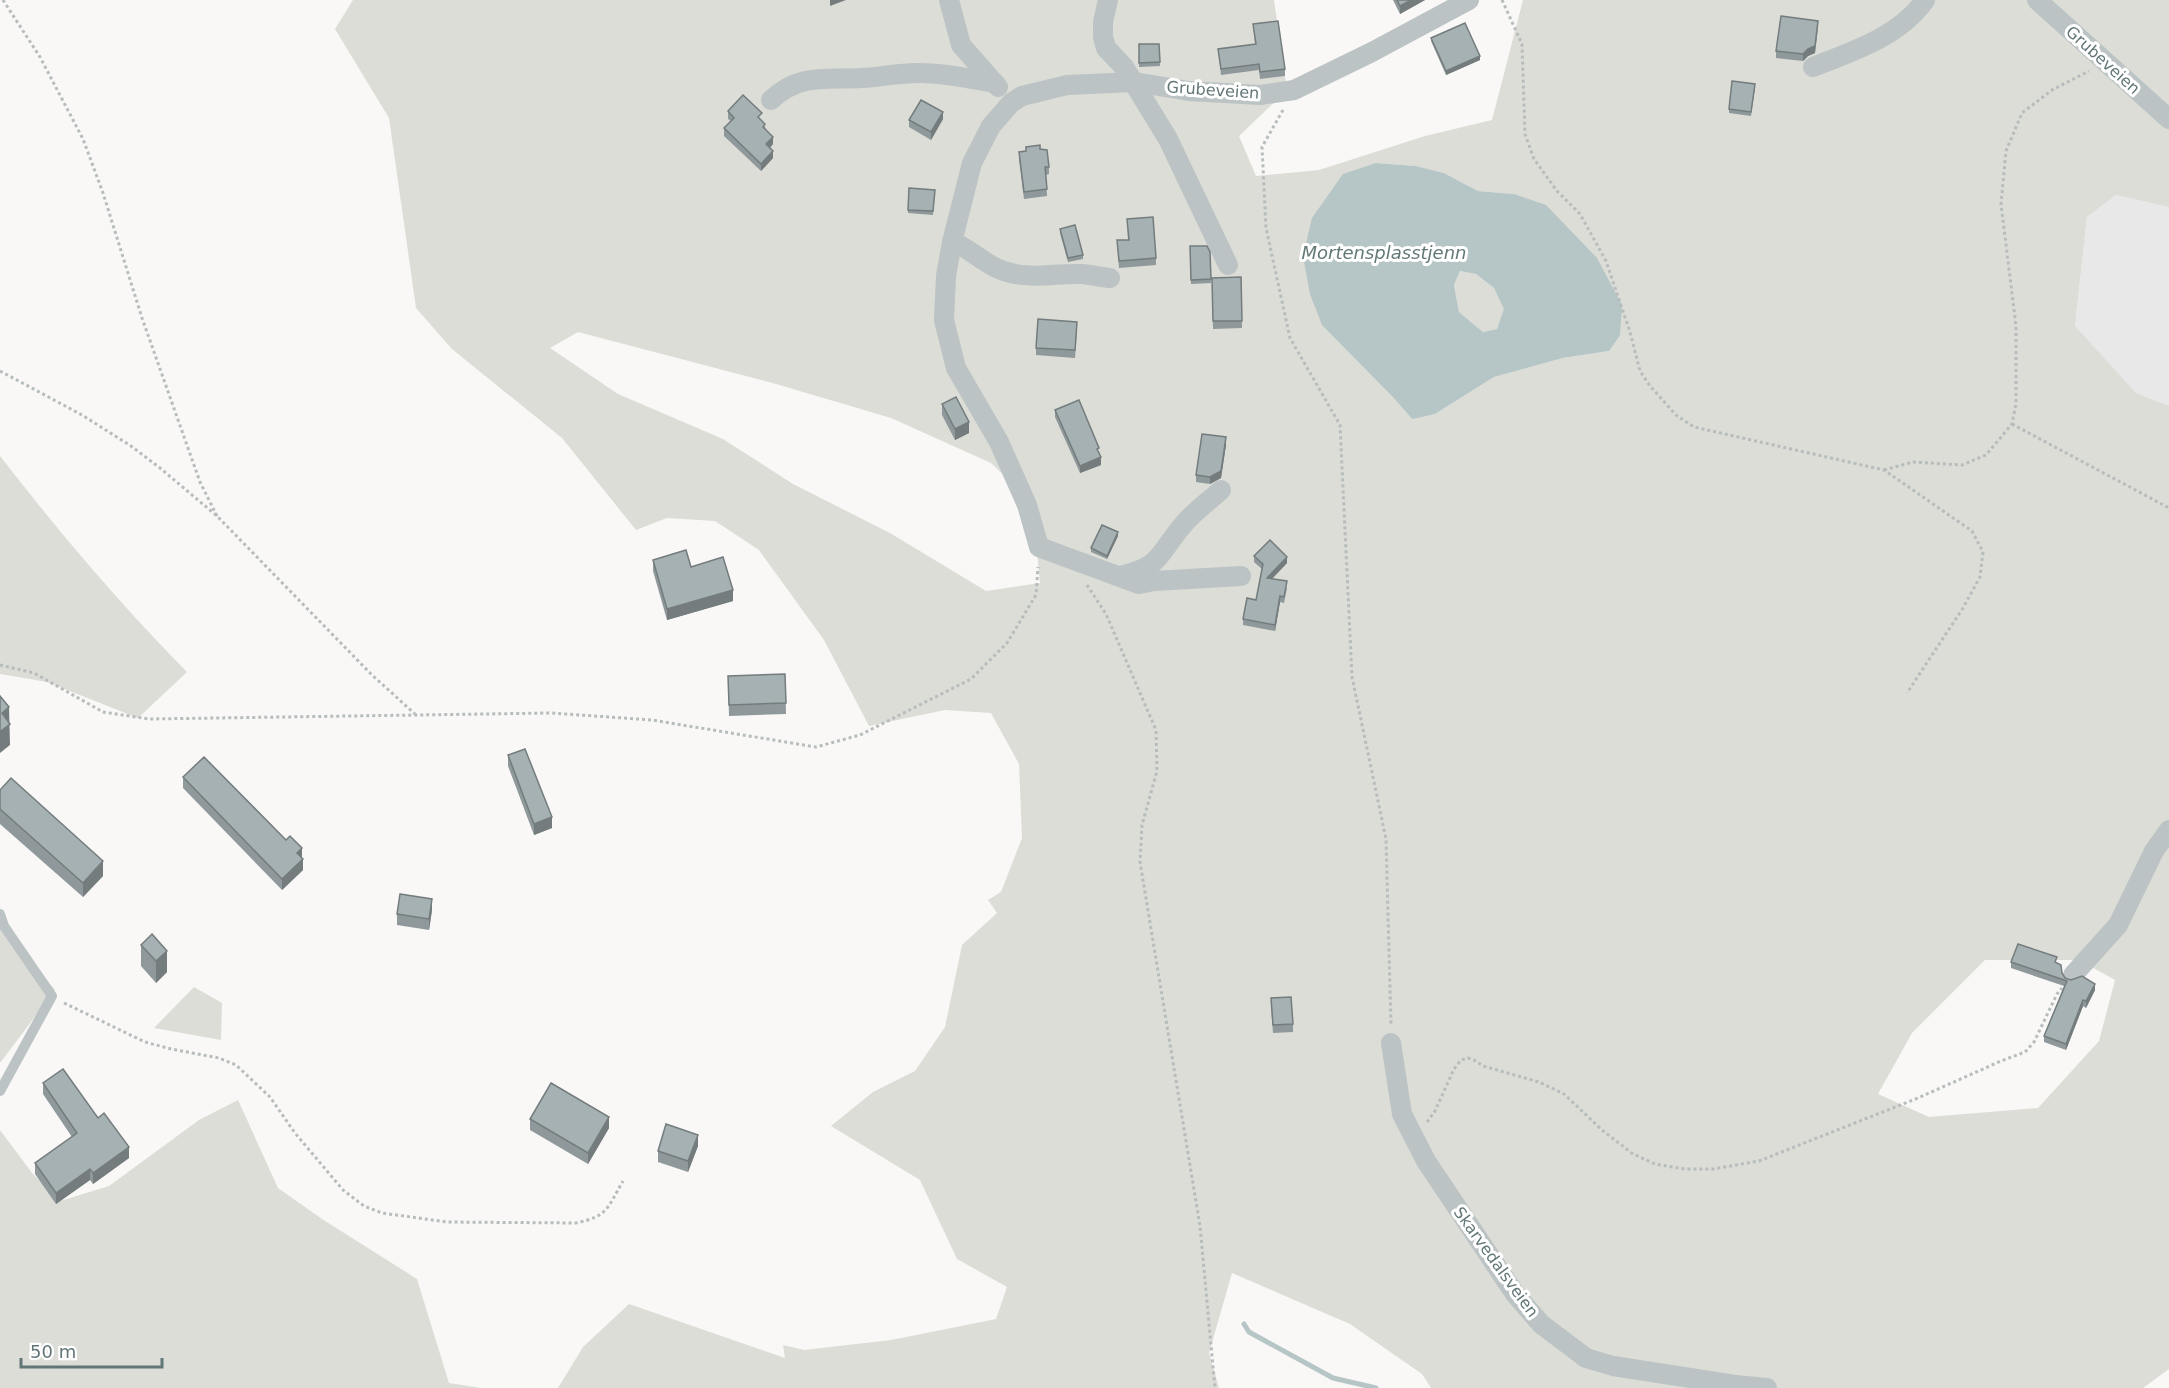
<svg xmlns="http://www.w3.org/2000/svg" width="2169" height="1388" font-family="'DejaVu Sans',sans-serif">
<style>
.built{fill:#e7e8e7}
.green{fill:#dbddd6;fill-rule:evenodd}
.water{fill:#b6c5c5;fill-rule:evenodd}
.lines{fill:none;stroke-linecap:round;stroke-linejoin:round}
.stream{stroke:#b6c5c5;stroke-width:5}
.path{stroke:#b7bcbd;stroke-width:3;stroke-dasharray:3 3;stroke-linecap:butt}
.lane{stroke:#bcc3c4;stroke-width:10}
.street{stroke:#bcc3c4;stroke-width:20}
.wall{fill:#8f989a}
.shaded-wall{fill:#747c7d}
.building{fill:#a6b1b3;stroke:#747c7d;stroke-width:1.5}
.labels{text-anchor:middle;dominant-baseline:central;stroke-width:6;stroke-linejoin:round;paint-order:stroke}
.street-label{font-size:16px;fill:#627678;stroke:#fff}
.water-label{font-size:18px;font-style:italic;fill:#627877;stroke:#fff}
</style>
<rect width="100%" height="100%" fill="#f9f8f7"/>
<path class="built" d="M 2116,195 L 2169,207 L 2169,406 L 2136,393 L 2075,327 L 2087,217 Z"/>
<g class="green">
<path d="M 353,0 L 1274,0 L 1287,90 L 1239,136 L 1256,176 L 1319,170 L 1425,136 L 1492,120 L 1523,0 L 2169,0 L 2169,207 L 2116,195 L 2087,217 L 2075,326 L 2136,393 L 2169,406 L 2169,1369 L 2143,1388 L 1431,1388 L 1422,1374 L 1350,1324 L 1232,1273 L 1209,1353 L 1219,1388 L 558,1388 L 583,1347 L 629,1304 L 785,1358 L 783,1345 L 804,1350 L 891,1340 L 996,1319 L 1007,1287 L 957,1259 L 920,1180 L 831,1126 L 873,1092 L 915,1071 L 945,1027 L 962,945 L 997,913 L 988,900 L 1001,892 L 1022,838 L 1019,764 L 991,713 L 945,710 L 869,726 L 824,640 L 759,550 L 715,521 L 667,518 L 636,530 L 562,438 L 452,349 L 416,308 L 389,118 L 335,29 ZM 1376,163 L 1416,166 L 1444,173 L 1478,191 L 1514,194 L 1609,351 L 1563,358 L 1494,377 L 1435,414 L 1411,418 L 1391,395 ZM 578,332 L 776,384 L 891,418 L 991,463 L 1032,502 L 1040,583 L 986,591 L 890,533 L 793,484 L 723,439 L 618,394 L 550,348 ZM 1985,960 L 2079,960 L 2115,980 L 2099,1041 L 2038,1108 L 1929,1117 L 1878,1094 L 1912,1033 Z"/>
<path d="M 1460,271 L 1476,274 L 1494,288 L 1505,309 L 1497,329 L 1483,332 L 1459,312 L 1454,285 Z"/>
<path d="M 0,456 C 58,531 120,604 187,672 L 138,718 L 47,682 L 0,674 Z"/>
<path d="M 0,926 L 55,990 L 0,1063 Z"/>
<path d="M 194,987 L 222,1003 L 221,1040 L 154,1028 Z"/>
<path d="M 238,1100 L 278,1188 L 322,1219 L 417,1279 L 449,1383 L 481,1388 L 0,1388 L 0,1130 L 32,1173 L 60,1201 L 109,1186 L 199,1120 Z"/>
</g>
<path class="water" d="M 1376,163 L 1416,166 L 1444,173 L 1478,191 L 1514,194 L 1546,205 L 1597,258 L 1622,305 L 1620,335 L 1609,351 L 1563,358 L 1494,377 L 1435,414 L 1412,419 L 1391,395 L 1322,325 L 1310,294 L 1303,256 L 1312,218 L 1343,174 ZM 1460,271 L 1476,274 L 1494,288 L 1504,309 L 1497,329 L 1483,332 L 1459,312 L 1454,285 Z"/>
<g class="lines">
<path class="stream" d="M 1244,1324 L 1249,1332 L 1333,1378 L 1376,1388"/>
<g class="path">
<path d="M 3,0 L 40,57 L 83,139 L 103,193 L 142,318 L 200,482 L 217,516"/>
<path d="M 1502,0 L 1522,44 L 1525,134 L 1534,159 L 1557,191 L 1580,214 L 1606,261 L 1630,332 L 1640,371 L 1650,386 L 1676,415 L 1694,427 L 1884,470 L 1972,531 L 1983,552 L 1980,577 L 1963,608 L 1907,693"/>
<path d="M 1283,110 L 1262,147 L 1266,228 L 1290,338 L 1340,425 L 1352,677 L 1386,839 L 1391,1026"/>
<path d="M 0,371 L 82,415 L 131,446 L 160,468 L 217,516 L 372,675 L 415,714"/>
<path d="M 2012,424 L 2169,508"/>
<path d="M 1884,470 L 1913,462 L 1962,465 L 1986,455 L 2012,424 L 2016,404 L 2016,326 L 2001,204 L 2006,151 L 2022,113 L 2052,90 L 2089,71"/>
<path d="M 1087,585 L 1106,614 L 1156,730 L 1157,771 L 1142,825 L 1140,862 L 1200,1226 L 1215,1388"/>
<path d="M 0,665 L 34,673 L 103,712 L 149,719 L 551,713 L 652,720 L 816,747 L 860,735 L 971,679 L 1007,643 L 1036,595 L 1038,567"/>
<path d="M 64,1003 L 145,1042 L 171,1049 L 219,1058 L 236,1065 L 270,1097 L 295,1133 L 343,1190 L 364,1206 L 382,1213 L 447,1222 L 576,1223 C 609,1216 607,1208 623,1181"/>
<path d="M 1427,1122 L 1435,1111 L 1454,1069 L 1461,1060 L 1468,1058 L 1474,1060 L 1483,1066 L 1539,1082 L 1564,1094 L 1602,1130 L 1633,1154 L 1655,1164 L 1685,1169 L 1713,1169 L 1759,1161 L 1918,1098 L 2001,1061 L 2025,1052 L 2034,1042 L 2057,994 L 2062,988"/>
</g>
<path class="lane" d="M 0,914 L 4,926 L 52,996 L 0,1091"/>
<g class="street">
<path d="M 949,0 L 961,45 L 998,87"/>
<path d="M 1108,0 L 1103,22 L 1103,37 L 1106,48 L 1124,67 L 1168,139 L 1228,265"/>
<path d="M 2037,0 L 2169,119"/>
<path d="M 1813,67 C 1853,51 1899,37 1925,0"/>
<path d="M 771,100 C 799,73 826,80 862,78 C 882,77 901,72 922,73 C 946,73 971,79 995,83"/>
<path d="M 952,242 C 971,248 984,265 1004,271 C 1029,280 1056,273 1082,274 C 1091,275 1101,277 1110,278"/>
<path d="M 1120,576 C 1163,566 1157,555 1183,525 C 1193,512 1208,502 1221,490"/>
<path d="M 1241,576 L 1154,581 L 1139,584 L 1039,547 L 1027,505 L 999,442 L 956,368 L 944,320 L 946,276 L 952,242 L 972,163 L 991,126 L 1011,103 L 1022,96 L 1067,85 L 1134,82 L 1189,91 L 1260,95 L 1294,90 L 1372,52 L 1469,0"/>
<path d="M 2073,975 L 2118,925 L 2154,851 L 2169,830"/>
<path d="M 1391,1043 L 1402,1114 L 1426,1161 L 1515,1294 L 1541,1324 L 1586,1358 L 1613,1366 L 1735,1385"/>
<path d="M 1724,1388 L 1735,1385 L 1767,1388"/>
</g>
</g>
<g class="wall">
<path d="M 1393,0 L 1425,0 L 1400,14 Z"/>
<path d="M 1253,24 L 1285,69 L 1285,76 L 1260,79 L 1259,70 L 1221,75 L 1218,49 L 1255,44 Z"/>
<path d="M 1818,28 L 1815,53 L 1808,56 L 1803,61 L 1776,58 L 1776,51 Z"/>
<path d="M 1431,38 L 1480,60 L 1446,75 L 1431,41 Z"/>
<path d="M 1139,44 L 1159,44 L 1160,66 L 1139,67 Z"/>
<path d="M 1755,88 L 1751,116 L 1729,113 L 1729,109 Z"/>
<path d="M 728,111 L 762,121 L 773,144 L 770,148 L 773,158 L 761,171 L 724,136 L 724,128 L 731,121 L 728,119 Z"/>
<path d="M 943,119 L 931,140 L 909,127 L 909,120 Z"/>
<path d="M 1026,147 L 1040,149 L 1049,167 L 1049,174 L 1046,175 L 1047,196 L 1024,199 L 1019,159 L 1019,152 L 1026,151 Z"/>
<path d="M 909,188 L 935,190 L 933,215 L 908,213 Z"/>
<path d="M 1127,219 L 1156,258 L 1156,265 L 1119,268 L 1117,240 L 1128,240 Z"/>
<path d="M 1060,229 L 1083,255 L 1083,259 L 1068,262 L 1060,233 Z"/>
<path d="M 1190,246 L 1210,252 L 1211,283 L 1191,284 Z"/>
<path d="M 1241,277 L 1242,328 L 1213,329 L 1212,278 Z"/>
<path d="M 1077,329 L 1075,358 L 1036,355 L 1036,348 Z"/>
<path d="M 942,404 L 969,433 L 955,440 L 942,415 Z"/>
<path d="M 1055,410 L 1101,465 L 1080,473 L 1055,417 Z"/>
<path d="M 1226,445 L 1221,478 L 1210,484 L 1196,482 L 1196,475 Z"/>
<path d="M 1118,536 L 1107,559 L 1091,552 L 1091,548 Z"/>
<path d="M 1254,556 L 1287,563 L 1272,579 L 1287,588 L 1284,603 L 1280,602 L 1275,631 L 1243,625 L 1243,619 L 1256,600 L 1262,569 L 1254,562 Z"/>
<path d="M 653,560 L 691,567 L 733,601 L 667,620 L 653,571 Z"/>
<path d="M 785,674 L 786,714 L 729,716 L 728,676 Z"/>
<path d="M 508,755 L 552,828 L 534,835 L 508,766 Z"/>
<path d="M 183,777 L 286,840 L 302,857 L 303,870 L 282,890 L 183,788 Z"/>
<path d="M 0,790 L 103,876 L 83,897 L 0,824 Z"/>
<path d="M 432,910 L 429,930 L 397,925 L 397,914 Z"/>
<path d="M 141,945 L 167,972 L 156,983 L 141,966 Z"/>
<path d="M 2011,962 L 2057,963 L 2065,978 L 2095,990 L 2086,1008 L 2083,1006 L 2066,1050 L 2044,1042 L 2044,1036 L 2064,986 L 2011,968 Z"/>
<path d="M 1271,1005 L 1293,1024 L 1293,1032 L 1273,1033 Z"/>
<path d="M 43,1083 L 98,1118 L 129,1158 L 93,1184 L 90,1180 L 56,1204 L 35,1174 L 35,1163 L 72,1137 L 43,1094 Z"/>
<path d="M 530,1119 L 609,1128 L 588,1164 L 530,1130 Z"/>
<path d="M 698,1146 L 688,1172 L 658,1162 L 658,1151 Z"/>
</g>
<g class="shaded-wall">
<path d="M 830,0 L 846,0 L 830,6 Z"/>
<path d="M 1411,0 L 1425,0 L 1400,14 L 1400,6 Z"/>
<path d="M 1818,21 L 1815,53 L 1808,56 L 1803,61 L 1803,54 Z"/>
<path d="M 1480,56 L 1480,60 L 1446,75 L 1446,71 Z"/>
<path d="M 943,112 L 943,119 L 931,140 L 931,132 Z"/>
<path d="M 773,137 L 773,144 L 766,152 L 766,144 Z"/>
<path d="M 773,151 L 773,158 L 761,171 L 761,164 Z"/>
<path d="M 969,422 L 969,433 L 955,440 L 955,429 Z"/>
<path d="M 1226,437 L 1226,445 L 1221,478 L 1210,484 L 1210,477 Z"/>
<path d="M 1101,457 L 1101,465 L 1080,473 L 1080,466 Z"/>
<path d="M 1118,532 L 1118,536 L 1107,559 L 1107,556 Z"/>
<path d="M 1287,557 L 1287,563 L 1267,584 L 1267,578 Z"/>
<path d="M 733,590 L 733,601 L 667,620 L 667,609 Z"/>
<path d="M 1280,596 L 1280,602 L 1275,631 L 1275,625 Z"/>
<path d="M 9,707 L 10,745 L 0,753 L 0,732 L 2,713 Z"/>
<path d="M 552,817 L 552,828 L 534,835 L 534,824 Z"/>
<path d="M 302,848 L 302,859 L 297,853 Z"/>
<path d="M 303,859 L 303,870 L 282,890 L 282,879 Z"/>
<path d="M 103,861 L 103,876 L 83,897 L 83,883 Z"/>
<path d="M 432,899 L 432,910 L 429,930 L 429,919 Z"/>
<path d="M 167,951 L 167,972 L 156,983 L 156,961 Z"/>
<path d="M 2095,984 L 2095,990 L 2086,1008 L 2086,1001 Z"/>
<path d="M 2083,1000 L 2083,1006 L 2066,1050 L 2066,1044 Z"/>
<path d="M 609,1117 L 609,1128 L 588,1164 L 588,1153 Z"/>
<path d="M 698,1135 L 698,1146 L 688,1172 L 688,1161 Z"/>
<path d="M 129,1147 L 129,1158 L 93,1184 L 93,1173 Z"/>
<path d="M 90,1169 L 90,1180 L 56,1204 L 56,1193 Z"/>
</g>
<g class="building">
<path d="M 1397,0 L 1411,0 L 1400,6 Z"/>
<path d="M 1781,16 L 1818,21 L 1815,46 L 1808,49 L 1803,54 L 1776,51 Z"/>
<path d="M 1278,21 L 1285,69 L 1260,72 L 1259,64 L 1221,69 L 1218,49 L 1256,44 L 1253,24 Z"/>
<path d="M 1465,23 L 1480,56 L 1446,71 L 1431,38 Z"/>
<path d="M 1139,44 L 1159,44 L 1160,62 L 1139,63 Z"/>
<path d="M 1732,81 L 1755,84 L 1751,112 L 1729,109 Z"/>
<path d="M 743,95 L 762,113 L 758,117 L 765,124 L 763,127 L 773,137 L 766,144 L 773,151 L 761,164 L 724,128 L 734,118 L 728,111 Z"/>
<path d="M 921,100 L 943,112 L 931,132 L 909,120 Z"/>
<path d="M 1040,145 L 1040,149 L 1047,150 L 1049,167 L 1045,167 L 1047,189 L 1024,192 L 1019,152 L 1026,151 L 1026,147 Z"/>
<path d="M 909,188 L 935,190 L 933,211 L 908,210 Z"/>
<path d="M 1153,217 L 1156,258 L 1119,261 L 1117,240 L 1129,240 L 1127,219 Z"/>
<path d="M 1075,225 L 1083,255 L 1068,258 L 1060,229 Z"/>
<path d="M 1190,246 L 1207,246 L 1210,252 L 1211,279 L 1191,280 Z"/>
<path d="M 1241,277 L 1242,321 L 1213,321 L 1212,278 Z"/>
<path d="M 1038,319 L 1077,322 L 1075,350 L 1036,348 Z"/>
<path d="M 956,397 L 969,422 L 955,429 L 942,404 Z"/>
<path d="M 1079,400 L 1099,448 L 1097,449 L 1101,457 L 1080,466 L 1055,410 Z"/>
<path d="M 1202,434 L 1226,437 L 1221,471 L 1210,477 L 1196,475 Z"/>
<path d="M 1102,525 L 1118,532 L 1107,556 L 1091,548 Z"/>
<path d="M 1270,540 L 1287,557 L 1267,578 L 1287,581 L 1284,597 L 1280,596 L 1275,625 L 1243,619 L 1247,598 L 1256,600 L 1263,564 L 1254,556 Z"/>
<path d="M 686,550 L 691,567 L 723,557 L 733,590 L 667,609 L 653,560 Z"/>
<path d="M 785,674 L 786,703 L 729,705 L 728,676 Z"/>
<path d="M 0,696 L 9,707 L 2,713 L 10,724 L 0,732 Z"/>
<path d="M 525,749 L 552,817 L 534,824 L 508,755 Z"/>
<path d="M 204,757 L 286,840 L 290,836 L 302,848 L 297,853 L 303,859 L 282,879 L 183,777 Z"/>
<path d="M 11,778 L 103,861 L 83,883 L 0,809 L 0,790 Z"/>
<path d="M 400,894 L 432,899 L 429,919 L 397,914 Z"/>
<path d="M 152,934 L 167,951 L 156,961 L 141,945 Z"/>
<path d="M 2018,944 L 2057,957 L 2055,962 L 2061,965 L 2062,973 L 2065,978 L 2071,980 L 2082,976 L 2095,984 L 2086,1001 L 2083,1000 L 2066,1044 L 2044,1036 L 2067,981 L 2011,962 Z"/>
<path d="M 1291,997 L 1293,1024 L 1273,1025 L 1271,998 Z"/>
<path d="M 63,1069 L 98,1118 L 104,1113 L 129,1147 L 93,1173 L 90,1169 L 56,1193 L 35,1163 L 77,1133 L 43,1083 Z"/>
<path d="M 551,1083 L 609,1117 L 588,1153 L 530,1119 Z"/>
<path d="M 666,1124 L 698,1135 L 688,1161 L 658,1151 Z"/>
</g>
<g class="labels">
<g class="street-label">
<text transform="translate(2103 60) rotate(42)">Grubeveien</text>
<text transform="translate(1213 90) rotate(4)">Grubeveien</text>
<text transform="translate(1496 1262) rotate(54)">Skarvedalsveien</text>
</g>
<g class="water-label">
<text x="1384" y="252">Mortensplasstjenn</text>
</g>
</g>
<path d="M21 1358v9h141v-9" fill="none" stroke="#627678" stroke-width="3"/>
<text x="30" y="1358" font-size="18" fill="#627678" stroke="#ffffff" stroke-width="4.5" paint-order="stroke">50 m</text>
</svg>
